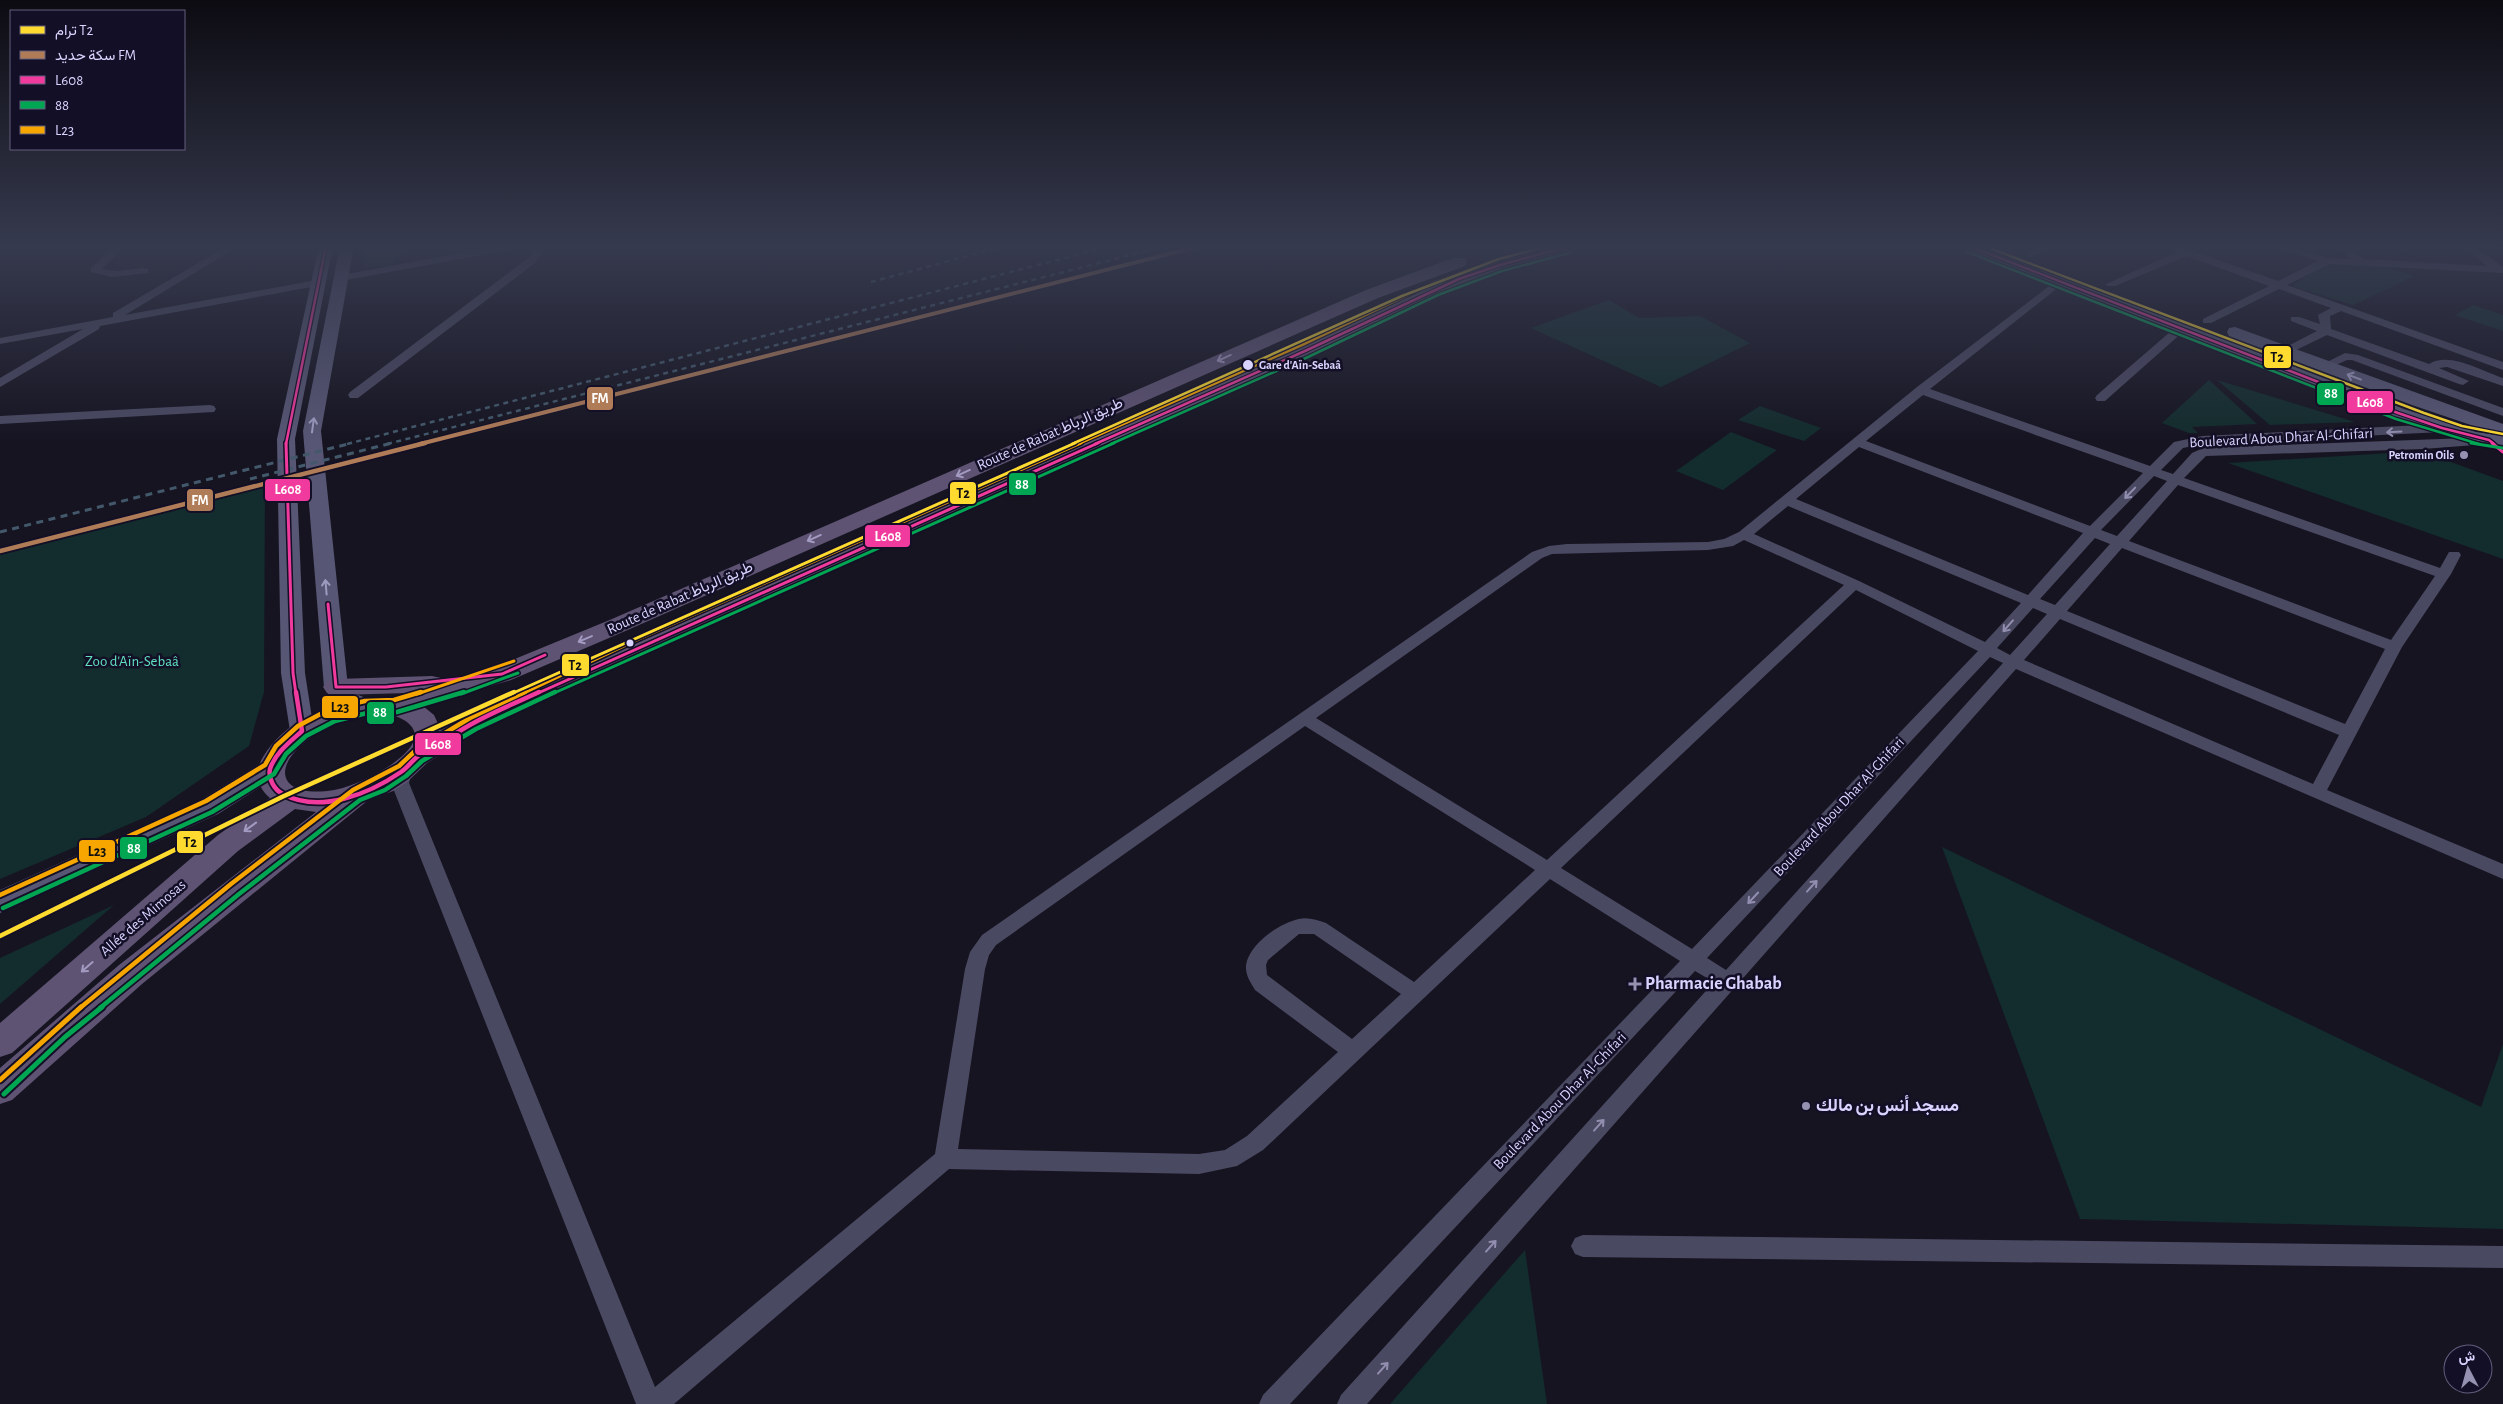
<svg xmlns="http://www.w3.org/2000/svg" width="2503" height="1404" font-family="'Alegreya Sans',Vazirmatn,sans-serif">
<style>
.green{fill:#132c2d}
.lines{fill:none;stroke-linecap:round;stroke-linejoin:round}
.street{fill:#4a4962;fill-rule:evenodd}
.secondary{fill:#575674;fill-rule:evenodd}
.primary{fill:#5e5373;fill-rule:evenodd}
.rail-far1{stroke:#43596b;stroke-width:2.5;stroke-dasharray:5 4.5;stroke-linecap:butt}
.rail{stroke:#43596b;stroke-width:3;stroke-dasharray:7 5.5;stroke-linecap:butt}
.bus-1-far2-casing{stroke:#130f26;stroke-width:5}
.bus-1-far1-casing{stroke:#130f26;stroke-width:6}
.bus-1-casing{stroke:#130f26;stroke-width:8}
.bus-2-far3-casing{stroke:#130f26;stroke-width:5}
.bus-2-far2-casing{stroke:#130f26;stroke-width:6}
.bus-2-far1-casing{stroke:#130f26;stroke-width:8}
.bus-2-casing{stroke:#130f26;stroke-width:9}
.bus-3-far3-casing{stroke:#130f26;stroke-width:5}
.bus-3-far2-casing{stroke:#130f26;stroke-width:6}
.bus-3-far1-casing{stroke:#130f26;stroke-width:8}
.bus-3-casing{stroke:#130f26;stroke-width:9}
.bus-1-far2{stroke:#f13a9d;stroke-width:2.5}
.bus-1-far1{stroke:#f13a9d;stroke-width:3}
.bus-1{stroke:#f13a9d;stroke-width:4.5}
.bus-2-far3{stroke:#00a651;stroke-width:2.5}
.bus-2-far2{stroke:#00a651;stroke-width:3}
.bus-2-far1{stroke:#00a651;stroke-width:4.5}
.bus-2{stroke:#00a651;stroke-width:5}
.bus-3-far3{stroke:#f7a600;stroke-width:2.5}
.bus-3-far2{stroke:#f7a600;stroke-width:3}
.bus-3-far1{stroke:#f7a600;stroke-width:4.5}
.bus-3{stroke:#f7a600;stroke-width:5}
.rail-1-far1-casing{stroke:#130f26;stroke-width:6}
.rail-1-casing{stroke:#130f26;stroke-width:8}
.rail-1-far1{stroke:#b07c57;stroke-width:4}
.rail-1{stroke:#b07c57;stroke-width:4.5}
.tram-1-far2-casing{stroke:#130f26;stroke-width:5}
.tram-1-far1-casing{stroke:#130f26;stroke-width:6}
.tram-1-casing{stroke:#130f26;stroke-width:8}
.tram-1-far2{stroke:#ffdb2f;stroke-width:2.5}
.tram-1-far1{stroke:#ffdb2f;stroke-width:3}
.tram-1{stroke:#ffdb2f;stroke-width:4.5}
.oneway{stroke:#a29ac0}
.oneway2{stroke:#9e9bc0}
.oneway3{stroke:#928eb0}
.stop-dot{fill:#d9d4ff;stroke:#130f26;stroke-width:2}
.poi-dot{fill:#9591b1;stroke:#130f26;stroke-width:2}
.labels{text-anchor:middle;dominant-baseline:central;stroke-width:5;stroke-linejoin:round;paint-order:stroke}
.far-stop-label{font-size:12px;font-weight:bold;fill:#d9d4ff;stroke:#130f26;text-anchor:start}
.far-poi-label{font-size:12px;font-weight:bold;fill:#d9d4ff;stroke:#130f26;text-anchor:end}
.street-label{font-size:15px;fill:#d9d4ff;stroke:#130f26}
.park-label{font-size:15px;fill:#5fe0c0;stroke:#130f26}
.near-poi-label{font-size:18px;font-weight:bold;fill:#d9d4ff;stroke:#130f26;text-anchor:start}
.line-badge{stroke:#130f26;stroke-width:2}
.badge-label{font-size:14px;text-anchor:middle;font-weight:bold;fill:#fff}
.pale-badge-label{font-size:14px;text-anchor:middle;font-weight:bold;fill:#111}
</style>
<rect width="100%" height="100%" fill="#161421"/>
<g class="green">
<path d="M 364,246 L 418,246 L 393,259 L 393,266 L 364,268 Z"/>
<path d="M 2327,261 L 2383,266 L 2415,276 L 2353,305 L 2292,286 Z"/>
<path d="M 1609,300 L 1639,318 L 1700,316 L 1750,343 L 1661,387 L 1531,328 Z"/>
<path d="M 2473,305 L 2503,315 L 2503,331 L 2455,315 Z"/>
<path d="M 2209,380 L 2257,424 L 2192,427 L 2198,433 L 2189,433 L 2162,423 Z"/>
<path d="M 2217,380 L 2355,422 L 2270,425 Z"/>
<path d="M 1760,406 L 1821,428 L 1804,441 L 1738,420 Z"/>
<path d="M 1731,432 L 1777,450 L 1723,490 L 1676,471 Z"/>
<path d="M 2421,451 L 2503,481 L 2503,559 L 2228,463 Z"/>
<path d="M 265,481 L 264,692 L 249,746 L 146,817 L 0,879 L 0,547 Z"/>
<path d="M 1942,847 L 2481,1107 L 2503,1044 L 2503,1229 L 2080,1219 Z"/>
<path d="M 114,905 L 0,1004 L 0,958 Z"/>
<path d="M 1525,1250 L 1547,1404 L 1390,1404 Z"/>
</g>
<g class="lines">
<g class="street">
<path d="M 114,246 L 125,246 L 102,269 L 118,271 L 144,268 L 148,269 L 148,273 L 112,277 L 91,272 L 91,268 Z"/>
<path d="M 227,246 L 239,246 L 125,315 L 317,280 L 322,283 L 317,286 L 100,326 L 99,329 L 0,387 L 0,378 L 83,329 L 0,344 L 0,338 L 113,317 L 113,313 Z"/>
<path d="M 499,246 L 519,246 L 514,249 L 341,281 L 336,278 L 341,275 Z"/>
<path d="M 530,246 L 540,246 L 543,253 L 535,263 L 358,398 L 350,398 L 348,395 L 350,392 L 527,259 L 533,253 Z"/>
<path d="M 2045,246 L 2059,246 L 2030,257 L 2025,254 Z"/>
<path d="M 2164,246 L 2178,246 L 2278,281 L 2318,261 L 2276,248 L 2275,246 L 2289,246 L 2328,258 L 2350,259 L 2337,246 L 2348,246 L 2363,259 L 2487,266 L 2463,246 L 2474,246 L 2503,267 L 2503,273 L 2329,264 L 2287,285 L 2503,362 L 2503,370 L 2341,311 L 2330,316 L 2331,329 L 2429,364 C 2449,351 2482,371 2503,378 L 2503,386 L 2447,367 L 2439,368 L 2469,381 L 2463,385 L 2459,384 L 2327,335 L 2290,353 L 2282,353 L 2282,349 L 2317,331 L 2291,321 L 2291,317 L 2299,317 L 2320,324 L 2318,315 L 2331,308 L 2279,289 L 2211,323 L 2203,323 L 2203,319 L 2269,286 L 2187,256 L 2115,286 L 2107,286 L 2106,284 L 2177,252 Z"/>
<path d="M 2396,246 L 2406,246 L 2408,248 L 2403,251 Z"/>
<path d="M 2061,277 L 2065,278 L 2065,282 L 1930,389 L 2150,466 L 2174,442 L 2202,436 L 2442,424 L 2448,428 L 2442,432 L 2202,444 L 2183,448 L 2161,470 L 2173,474 L 2192,453 L 2203,448 L 2494,437 L 2495,440 L 2489,444 L 2423,449 L 2206,456 L 2184,478 L 2440,568 L 2449,552 L 2459,552 L 2461,555 L 2451,574 L 2402,647 L 2327,790 L 2503,864 L 2503,879 L 2016,669 L 1367,1404 L 1337,1404 L 1341,1395 L 1714,982 L 1695,971 L 1290,1404 L 1259,1404 L 1263,1395 L 1680,961 L 1550,879 L 1263,1150 L 1237,1166 L 1199,1174 L 949,1169 L 674,1404 L 636,1404 L 391,783 L 397,767 L 409,767 L 412,771 L 409,783 L 655,1387 L 935,1154 L 965,969 L 970,952 L 982,935 L 1532,552 L 1549,546 L 1567,544 L 1708,542 L 1724,539 L 1739,532 L 1917,387 ZM 1923,395 L 2143,473 L 2090,526 L 1866,441 ZM 1859,447 L 2083,533 L 2028,595 L 1796,499 ZM 2154,476 L 2167,481 L 2117,536 L 2101,530 ZM 2178,485 L 2435,576 L 2391,640 L 2129,541 ZM 1788,506 L 2021,603 L 1985,642 L 1859,581 L 1754,534 ZM 2095,538 L 2110,544 L 2055,605 L 2040,599 ZM 1744,540 L 1844,585 L 1547,860 L 1316,718 L 1542,558 L 1552,554 L 1708,550 L 1733,546 ZM 2122,548 L 2385,649 L 2345,724 L 2067,611 ZM 1856,590 L 1978,651 L 1692,949 L 1561,868 ZM 2033,608 L 2047,614 L 2010,655 L 1997,648 ZM 2060,619 L 2339,735 L 2313,784 L 2024,660 ZM 1990,657 L 2003,663 L 1726,970 L 1707,958 ZM 1305,726 L 1535,870 L 1414,982 L 1326,923 C 1317,920 1308,917 1299,919 C 1279,923 1246,946 1246,968 C 1246,976 1251,983 1255,990 L 1338,1052 L 1247,1136 L 1225,1150 L 1199,1154 L 958,1149 L 985,969 L 989,955 L 996,945 ZM 1299,934 L 1314,934 L 1401,994 L 1352,1039 L 1267,975 L 1266,965 L 1268,960 Z"/>
<path d="M 2181,325 L 2185,326 L 2185,330 L 2105,401 L 2097,401 L 2095,398 L 2097,395 L 2177,326 Z"/>
<path d="M 2345,353 L 2358,355 L 2503,408 L 2503,416 L 2352,360 L 2347,360 L 2325,370 L 2319,366 Z"/>
<path d="M 210,405 L 214,406 L 216,409 L 214,412 L 0,424 L 0,416 Z"/>
<path d="M 1583,1235 L 2503,1246 L 2503,1268 L 1583,1257 L 1575,1254 L 1571,1246 L 1575,1238 Z"/>
</g>
<g class="secondary">
<path d="M 319,246 L 333,246 L 295,439 L 305,673 L 314,731 L 311,737 L 302,739 L 293,737 L 290,731 L 281,673 L 277,439 Z"/>
<path d="M 340,246 L 354,246 L 321,431 L 348,687 L 350,692 L 374,701 L 378,707 L 374,713 L 366,715 L 333,702 L 324,687 L 303,431 Z"/>
<path d="M 1962,246 L 1982,246 L 2404,409 L 2476,432 L 2503,436 L 2503,448 L 2466,441 L 2392,417 L 1964,249 Z"/>
<path d="M 2235,327 L 2503,424 L 2503,436 L 2412,405 L 2229,336 L 2227,332 L 2229,328 Z"/>
<path d="M 270,760 L 279,763 L 283,769 L 279,775 L 218,814 L 0,913 L 0,890 L 200,800 L 261,763 Z"/>
</g>
<path class="primary" d="M 1553,246 L 1579,246 L 1577,249 L 1506,269 L 1442,293 L 1312,355 L 651,651 L 482,729 L 427,763 L 406,783 L 393,791 L 367,801 L 142,984 L 12,1100 L 0,1104 L 0,1068 L 119,965 L 316,812 L 295,809 L 238,851 L 12,1053 L 0,1057 L 0,1023 L 218,835 L 270,798 C 257,787 254,772 263,757 C 285,721 322,707 363,700 C 379,698 393,698 409,693 L 336,695 L 327,693 L 323,687 L 327,681 L 336,679 L 432,676 L 441,678 L 444,683 L 493,668 L 612,619 L 1366,290 L 1453,258 L 1465,258 L 1467,262 L 1465,266 L 1378,298 L 630,629 L 511,680 L 423,706 L 434,715 L 441,730 L 464,717 L 633,639 L 1298,347 L 1430,285 L 1494,261 ZM 393,715 C 457,738 362,786 334,790 C 279,799 268,767 313,736 C 337,720 365,716 393,715 Z"/>
<g class="rail-far1">
<path d="M 871,282 L 1004,246"/>
<path d="M 347,444 L 1111,246"/>
<path d="M 387,444 L 1166,246"/>
</g>
<g class="rail">
<path d="M 250,479 L 392,443"/>
<path d="M 0,532 L 352,443"/>
</g>
<g class="bus-1-far2-casing">
<g id="bus-1-far2">
<path d="M 1969,246 L 2398,413 L 2442,428 L 2489,440 L 2494,444"/>
<path d="M 286,444 L 326,246"/>
<path d="M 1095,444 L 1305,351 L 1459,279 L 1500,265 L 1571,246"/>
</g>
</g>
<g class="bus-1-far1-casing">
<g id="bus-1-far1">
<path d="M 286,443 L 293,673 L 296,694"/>
<path d="M 2492,443 L 2503,452"/>
<path d="M 328,604 L 336,687 L 386,687 L 502,674 L 545,655"/>
<path d="M 536,694 L 1098,443"/>
</g>
</g>
<g class="bus-1-casing">
<path id="bus-1" d="M 296,692 L 302,731 C 291,741 275,753 270,769 C 268,778 274,790 283,794 C 320,814 369,794 401,772 C 407,768 412,761 418,756 C 431,746 449,738 463,729 C 487,714 514,704 539,692"/>
</g>
<g class="bus-2-far3-casing">
<g id="bus-2-far3">
<path d="M 1967,252 L 2396,419 L 2479,444"/>
<path d="M 1111,444 L 1308,357 L 1438,295 L 1502,271 L 1573,252"/>
</g>
</g>
<g class="bus-2-far2-casing">
<g id="bus-2-far2">
<path d="M 2471,443 L 2502,448"/>
<path d="M 461,694 L 518,673"/>
<path d="M 552,694 L 1114,443"/>
</g>
</g>
<g class="bus-2-far1-casing">
<g id="bus-2-far1">
<path d="M 3,908 L 212,812 L 274,774 L 286,754 L 306,736 L 335,721 L 367,713 L 397,712 L 464,692"/>
<path d="M 100,1008 L 239,894 L 360,800 L 385,790 L 406,776 L 422,761 L 476,729 L 555,692"/>
</g>
</g>
<g class="bus-2-casing">
<path id="bus-2" d="M 4,1094 L 65,1037 L 102,1007"/>
</g>
<g class="bus-3-far3-casing">
<path id="bus-3-far3" d="M 1078,444 L 1302,345 L 1433,283 L 1498,259 L 1548,246"/>
</g>
<g class="bus-3-far2-casing">
<g id="bus-3-far2">
<path d="M 417,694 L 514,661"/>
<path d="M 522,694 L 639,639 L 1081,443"/>
</g>
</g>
<g class="bus-3-far1-casing">
<g id="bus-3-far1">
<path d="M 0,895 L 206,801 L 265,765 L 276,746 L 298,726 L 330,709 L 365,701 L 394,700 L 421,692"/>
<path d="M 80,1008 L 231,884 L 353,790 L 399,766 L 415,751 L 470,718 L 525,692"/>
</g>
</g>
<g class="bus-3-casing">
<path id="bus-3" d="M 0,1080 L 81,1007"/>
</g>
<use href="#bus-1-far2" class="bus-1-far2"/>
<use href="#bus-1-far1" class="bus-1-far1"/>
<use href="#bus-1" class="bus-1"/>
<use href="#bus-2-far3" class="bus-2-far3"/>
<use href="#bus-2-far2" class="bus-2-far2"/>
<use href="#bus-2-far1" class="bus-2-far1"/>
<use href="#bus-2" class="bus-2"/>
<use href="#bus-3-far3" class="bus-3-far3"/>
<use href="#bus-3-far2" class="bus-3-far2"/>
<use href="#bus-3-far1" class="bus-3-far1"/>
<use href="#bus-3" class="bus-3"/>
<g class="rail-1-far1-casing">
<path id="rail-1-far1" d="M 420,444 L 1200,246"/>
</g>
<g class="rail-1-casing">
<path id="rail-1" d="M 0,551 L 425,443"/>
</g>
<use href="#rail-1-far1" class="rail-1-far1"/>
<use href="#rail-1" class="rail-1"/>
<g class="tram-1-far2-casing">
<g id="tram-1-far2">
<path d="M 1984,246 L 2424,413 L 2462,426 L 2503,434"/>
<path d="M 1072,444 L 1402,296 L 1499,259 L 1548,246"/>
</g>
</g>
<g class="tram-1-far1-casing">
<path id="tram-1-far1" d="M 511,694 L 1075,443"/>
</g>
<g class="tram-1-casing">
<path id="tram-1" d="M 0,936 L 284,796 L 514,692"/>
</g>
<use href="#tram-1-far2" class="tram-1-far2"/>
<use href="#tram-1-far1" class="tram-1-far1"/>
<use href="#tram-1" class="tram-1"/>
</g>
<defs><path id="oneway-shaft" d="M-6 0H5M1.5-3L5.5 0L1.5 3" fill="none" stroke-width="1.6" stroke-linecap="round" stroke-linejoin="round" transform="scale(1.25)"/></defs>
<g class="oneway">
<use href="#oneway-shaft" transform="translate(1224 358) rotate(156)"/>
<use href="#oneway-shaft" transform="translate(963 473) rotate(156)"/>
<use href="#oneway-shaft" transform="translate(814 538) rotate(156)"/>
<use href="#oneway-shaft" transform="translate(585 639) rotate(157)"/>
<use href="#oneway-shaft" transform="translate(250 827) rotate(144)"/>
<use href="#oneway-shaft" transform="translate(87 967) rotate(139)"/>
</g>
<g class="oneway2">
<use href="#oneway-shaft" transform="translate(2354 377) rotate(-159)"/>
<use href="#oneway-shaft" transform="translate(313 425) rotate(-82)"/>
<use href="#oneway-shaft" transform="translate(326 587) rotate(-95)"/>
</g>
<g class="oneway3">
<use href="#oneway-shaft" transform="translate(2394 432) rotate(177)"/>
<use href="#oneway-shaft" transform="translate(2130 493) rotate(134)"/>
<use href="#oneway-shaft" transform="translate(2008 626) rotate(131)"/>
<use href="#oneway-shaft" transform="translate(1812 886) rotate(-48)"/>
<use href="#oneway-shaft" transform="translate(1753 898) rotate(133)"/>
<use href="#oneway-shaft" transform="translate(1599 1125) rotate(-48)"/>
<use href="#oneway-shaft" transform="translate(1491 1246) rotate(-48)"/>
<use href="#oneway-shaft" transform="translate(1383 1368) rotate(-48)"/>
</g>
<linearGradient id="sky" x2="0" y2="1"><stop stop-color="#0c0b12"/><stop offset="0.56" stop-color="#363a4e"/><stop offset="1" stop-color="#363a4e" stop-opacity="0"/></linearGradient>
<rect width="2503" height="442" fill="url(#sky)"/>
<g class="stop-dot">
<circle cx="1248" cy="365" r="6"/>
<circle cx="630" cy="643" r="4.5"/>
</g>
<g class="poi-dot">
<circle cx="2464" cy="455" r="5"/>
<path d="M1632.5 976.5h5v5h5v5h-5v5h-5v-5h-5v-5h5z"/>
<circle cx="1806" cy="1106" r="5"/>
</g>
<g class="labels">
<g class="far-stop-label">
<text x="1259" y="365">Gare d'Aïn-Sebaâ</text>
</g>
<g class="far-poi-label">
<text x="2454" y="455">Petromin Oils</text>
</g>
<g class="street-label">
<text transform="translate(1050 434) rotate(-24)">Route de Rabat طريق الرباط</text>
<text transform="translate(2281 438) rotate(-3)">Boulevard Abou Dhar Al-Ghifari</text>
<text transform="translate(680 598) rotate(-24)">Route de Rabat طريق الرباط</text>
<text transform="translate(1839 807) rotate(-47)">Boulevard Abou Dhar Al-Ghifari</text>
<text transform="translate(143 918) rotate(-41)">Allée des Mimosas</text>
<text transform="translate(1560 1101) rotate(-46)">Boulevard Abou Dhar Al-Ghifari</text>
</g>
<g class="park-label">
<text x="132" y="661">Zoo d'Aïn-Sebaâ</text>
</g>
<g class="near-poi-label">
<text x="1645" y="984">Pharmacie Ghabab</text>
<text x="1816" y="1106">مسجد أنس بن مالك</text>
</g>
</g>
<g class="line-badge">
<rect x="2263" y="345" width="29" height="24" rx="5" fill="#ffdb2f"/>
<rect x="2316" y="382" width="29" height="24" rx="5" fill="#00a651"/>
<rect x="586" y="386" width="28" height="25" rx="5" fill="#b07c57"/>
<rect x="2346" y="390" width="48" height="24" rx="5" fill="#f13a9d"/>
<rect x="1008" y="472" width="29" height="24" rx="5" fill="#00a651"/>
<rect x="264" y="478" width="47" height="24" rx="5" fill="#f13a9d"/>
<rect x="949" y="481" width="28" height="24" rx="5" fill="#ffdb2f"/>
<rect x="186" y="488" width="28" height="24" rx="5" fill="#b07c57"/>
<rect x="864" y="524" width="47" height="24" rx="5" fill="#f13a9d"/>
<rect x="561" y="653" width="29" height="24" rx="5" fill="#ffdb2f"/>
<rect x="321" y="695" width="38" height="24" rx="5" fill="#f7a600"/>
<rect x="366" y="701" width="29" height="24" rx="5" fill="#00a651"/>
<rect x="414" y="732" width="48" height="24" rx="5" fill="#f13a9d"/>
<rect x="176" y="830" width="28" height="24" rx="5" fill="#ffdb2f"/>
<rect x="119" y="836" width="29" height="24" rx="5" fill="#00a651"/>
<rect x="78" y="839" width="38" height="24" rx="5" fill="#f7a600"/>
</g>
<g class="badge-label">
<text x="2331" y="398">88</text>
<text x="600" y="403">FM</text>
<text x="2370" y="407">L608</text>
<text x="1022" y="489">88</text>
<text x="288" y="494">L608</text>
<text x="200" y="505">FM</text>
<text x="888" y="541">L608</text>
<text x="380" y="717">88</text>
<text x="438" y="749">L608</text>
<text x="134" y="853">88</text>
</g>
<g class="pale-badge-label">
<text x="2277" y="362">T2</text>
<text x="963" y="498">T2</text>
<text x="575" y="670">T2</text>
<text x="340" y="712">L23</text>
<text x="190" y="847">T2</text>
<text x="97" y="856">L23</text>
</g>
<rect x="10" y="10" width="175" height="140" fill="#130f26" stroke="#625e7d"/>
<rect x="20" y="26" width="25" height="8" fill="#ffdb2f" stroke="#625e7d"/>
<text x="55" y="35" font-size="15" fill="#d9d4ff">ترام T2</text>
<rect x="20" y="51" width="25" height="8" fill="#b07c57" stroke="#625e7d"/>
<text x="55" y="60" font-size="15" fill="#d9d4ff">سكة حديد FM</text>
<rect x="20" y="76" width="25" height="8" fill="#f13a9d" stroke="#625e7d"/>
<text x="55" y="85" font-size="15" fill="#d9d4ff">L608</text>
<rect x="20" y="101" width="25" height="8" fill="#00a651" stroke="#625e7d"/>
<text x="55" y="110" font-size="15" fill="#d9d4ff">88</text>
<rect x="20" y="126" width="25" height="8" fill="#f7a600" stroke="#625e7d"/>
<text x="55" y="135" font-size="15" fill="#d9d4ff">L23</text>
<g transform="translate(2468 1369) rotate(354)"><circle r="24" fill="#130f26" stroke="#625e7d"/>
<path d="M0-4L9 19L0 12L-9 19Z" fill="#9591b1"/>
<text y="-8" font-size="14" font-weight="bold" text-anchor="middle" fill="#d9d4ff">ش</text>
</g>
</svg>
